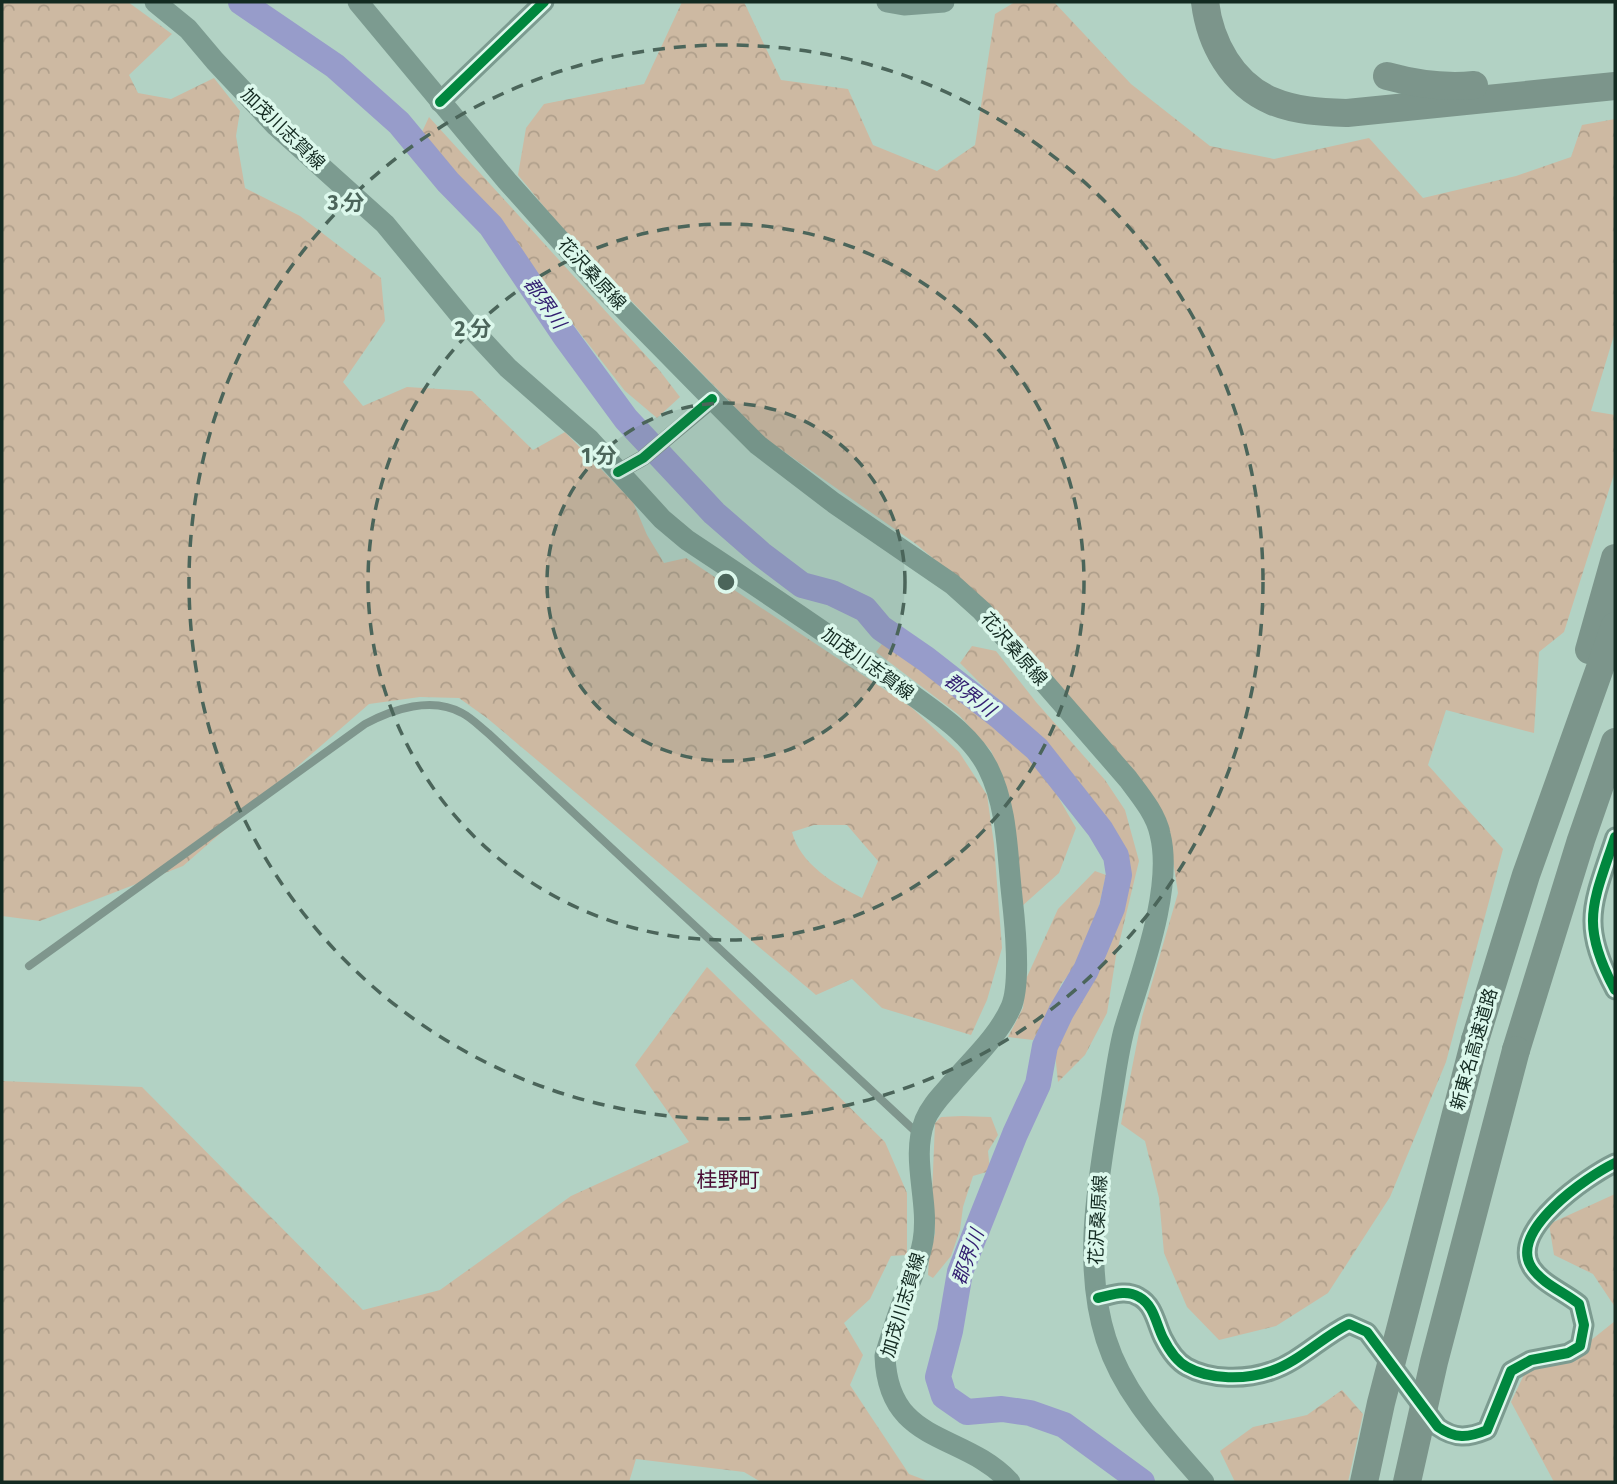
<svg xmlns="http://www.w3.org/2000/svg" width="1617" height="1484" font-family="'Fira Sans','Noto Sans JP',sans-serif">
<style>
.forest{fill:url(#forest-crowns);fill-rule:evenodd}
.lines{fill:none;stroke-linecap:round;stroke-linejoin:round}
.river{stroke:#979cca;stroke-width:26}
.lane{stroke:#7f968d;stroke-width:8}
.street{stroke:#7f968d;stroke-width:16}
.secondary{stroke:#7c9b90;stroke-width:21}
.highway{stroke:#7c958b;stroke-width:28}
.highway-bridge{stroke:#7c958b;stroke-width:28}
.cycleway-casing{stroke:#dcf8ec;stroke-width:15}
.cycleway{stroke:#00873e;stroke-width:10}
.ring{fill:none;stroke:#4b655a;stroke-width:3.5;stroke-dasharray:12 9}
.labels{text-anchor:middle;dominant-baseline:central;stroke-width:7;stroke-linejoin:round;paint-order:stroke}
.street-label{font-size:18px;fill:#132a21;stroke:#dcf8ec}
.water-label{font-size:19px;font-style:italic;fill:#311d70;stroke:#dcf8ec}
.quarter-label{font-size:21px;fill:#490c33;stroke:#dcf8ec}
.centre{fill:#4b655a;stroke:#dcf8ec;stroke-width:3.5}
.ring-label{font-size:21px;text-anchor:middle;font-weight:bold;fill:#4b655a;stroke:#dcf8ec;stroke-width:7;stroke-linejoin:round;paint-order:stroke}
</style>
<defs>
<pattern id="forest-crowns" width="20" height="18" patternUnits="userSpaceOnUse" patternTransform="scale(1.75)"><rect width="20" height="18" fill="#cdb9a2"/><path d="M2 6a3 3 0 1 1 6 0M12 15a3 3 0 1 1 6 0" fill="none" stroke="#af9f8b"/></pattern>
</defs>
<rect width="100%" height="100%" fill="#b2d2c4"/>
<g class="forest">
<path d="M 2,2 L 128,2 L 172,34 L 129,75 L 138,93 L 171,99 L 214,78 L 240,111 L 236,136 L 245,188 L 300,216 L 381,278 L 385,321 L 343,382 L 363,406 L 407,387 L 472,391 L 533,450 L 565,432 L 633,502 L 647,535 L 664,563 L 686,558 L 911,707 L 959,752 L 987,795 L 994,844 L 1002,948 L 987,1000 L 971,1035 L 882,1008 L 852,979 L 816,995 L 487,718 L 459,698 L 420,697 L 369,704 L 183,866 L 40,921 L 2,916 ZM 814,825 L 847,825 L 878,861 L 862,898 C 834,884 800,864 792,832 Z"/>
<path d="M 682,2 L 744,2 L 781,80 L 848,89 L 873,145 L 937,171 L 975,145 L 995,14 L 1015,2 L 1054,2 L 1131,84 L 1210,146 L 1274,159 L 1369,138 L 1423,198 L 1516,176 L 1571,157 L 1582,125 L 1615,119 L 1615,332 L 1591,411 L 1615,415 L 1615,471 L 1564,632 L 1539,652 L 1534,733 L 1446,710 L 1428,765 L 1503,849 L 1446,1062 L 1390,1197 L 1328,1293 L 1276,1326 L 1219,1340 L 1187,1307 L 1164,1253 L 1159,1198 L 1145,1141 L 1121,1124 L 1142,1017 L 1178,893 L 1169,835 L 985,602 L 916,544 L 766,439 L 569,237 L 518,175 L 526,128 L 544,104 L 644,84 Z"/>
<path d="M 429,117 L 660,371 L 680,397 L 657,418 L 625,391 L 480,205 L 473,200 L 421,134 Z"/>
<path d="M 882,644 L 913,660 L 1038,762 L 1076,828 L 1059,873 L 1021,907 L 1004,780 L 991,751 L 959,715 L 876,652 Z"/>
<path d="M 972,646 L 996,651 L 1036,702 L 1105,780 L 1125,810 L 1139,861 L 1116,956 L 1107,1013 L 1085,1055 L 1058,1082 L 1055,1053 L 1112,937 L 1123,886 L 1125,863 L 1115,839 L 1017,714 L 986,689 L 960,663 Z"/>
<path d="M 1095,871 L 1106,875 L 1089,950 L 1061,984 L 1054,1004 L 1033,1040 L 1008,1037 L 1023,1008 L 1026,979 L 1058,909 Z"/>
<path d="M 707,967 L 885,1142 L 907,1193 L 907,1255 L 891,1256 L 870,1299 L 844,1323 L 863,1355 L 850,1385 L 909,1474 L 930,1482 L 761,1482 L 744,1472 L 636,1459 L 629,1482 L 2,1482 L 2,1081 L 142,1087 L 363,1310 L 440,1290 L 571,1196 L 689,1142 L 635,1065 Z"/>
<path d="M 962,1116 L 991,1117 L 998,1135 L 988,1151 L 990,1171 L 973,1176 L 963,1207 L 960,1230 L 951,1256 L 933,1278 L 928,1275 L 929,1259 L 935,1233 L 932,1195 L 935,1123 L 941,1117 Z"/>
<path d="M 1615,1194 L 1615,1307 L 1593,1274 L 1554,1255 L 1549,1224 Z"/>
<path d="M 1615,1321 L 1615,1482 L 1554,1482 L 1511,1402 L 1531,1360 L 1585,1345 Z"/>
<path d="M 1342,1390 L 1363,1414 L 1348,1482 L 1235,1482 L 1220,1451 L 1253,1427 L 1307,1415 Z"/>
</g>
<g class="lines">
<path class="river" d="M 241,2 L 335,66 L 399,123 L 448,182 L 491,226 L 565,336 L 626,419 L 714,513 L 761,554 L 802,585 L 832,593 L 865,609 L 881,628 L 926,659 L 999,716 L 1037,749 L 1100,829 L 1116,856 L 1119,875 L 1112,908 L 1086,970 L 1061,1012 L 1045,1046 L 1038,1084 L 1015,1134 L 960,1272 L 950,1331 L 938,1377 L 944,1396 L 967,1412 L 1002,1409 L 1030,1413 L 1064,1425 L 1142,1482"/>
<path class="lane" d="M 29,966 L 365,724 C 393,709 432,696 462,713 C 472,718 480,727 489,734 L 915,1131 L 918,1136"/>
<path class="street" d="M 618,472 L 643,458 L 705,406"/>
<g class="secondary">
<path d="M 155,2 L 188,29 L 215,61 L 276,126 L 385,224 L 469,326 L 508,368 L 590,440 L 662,519 L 687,540 C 759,588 831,635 900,686 C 932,710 970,732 988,768 C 1008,808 1007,854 1012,897 C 1015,923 1021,985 1011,1007 C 999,1035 973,1059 953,1082 C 943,1094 931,1105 925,1120 C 910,1159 930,1201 923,1241 C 919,1264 909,1284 901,1306 C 895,1322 890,1339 885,1356 C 888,1446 963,1431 1010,1482"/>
<path d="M 358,2 L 507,181 L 601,286 L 712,399 L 758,445 L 834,503 L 952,584 L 982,611 L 1128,779 C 1140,795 1156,814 1160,834 C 1174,889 1140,976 1124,1030 C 1117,1057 1114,1086 1109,1114 C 1097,1187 1083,1267 1106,1339 C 1124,1396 1166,1438 1204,1482"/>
<path d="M 887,2 L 904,5 L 944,2"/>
<path d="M 440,102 L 544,2"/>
<path d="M 1615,837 C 1593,904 1579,923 1615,990"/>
<path d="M 1098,1298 C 1112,1295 1126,1289 1139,1297 C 1154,1305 1156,1324 1163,1338 C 1168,1348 1176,1361 1187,1367 C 1210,1380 1246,1380 1271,1371 C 1299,1362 1322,1337 1349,1324 L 1367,1332 L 1438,1427 C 1455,1439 1468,1438 1487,1430 L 1511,1371 L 1531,1360 L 1568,1353 L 1580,1346 L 1584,1325 L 1579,1304 C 1564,1292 1543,1284 1532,1268 C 1507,1231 1588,1176 1615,1163"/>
</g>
<g class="highway">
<path d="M 1205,2 C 1210,43 1232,84 1272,101 C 1295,111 1322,112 1347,113 L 1615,86"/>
<path d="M 1387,76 C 1416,84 1444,88 1474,85"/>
<path d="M 1589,650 L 1615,558"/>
<path d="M 1475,1040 L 1526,875 L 1615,626"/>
<path d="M 1516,1050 L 1581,840 L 1615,742"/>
</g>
<g class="highway-bridge">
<path d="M 1364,1482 L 1381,1403 L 1475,1040"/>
<path d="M 1407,1482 L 1434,1362 L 1516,1050"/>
</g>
<g class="cycleway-casing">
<g id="cycleway">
<path d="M 440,102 L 544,2"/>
<path d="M 618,472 L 643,458 L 712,399"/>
<path d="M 1615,837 C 1593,904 1579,923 1615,990"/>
<path d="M 1098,1298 C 1112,1295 1126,1289 1139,1297 C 1154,1305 1156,1324 1163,1338 C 1168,1348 1176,1361 1187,1367 C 1210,1380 1246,1380 1271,1371 C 1299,1362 1322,1337 1349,1324 L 1367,1332 L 1438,1427 C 1455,1439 1468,1438 1487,1430 L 1511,1371 L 1531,1360 L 1568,1353 L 1580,1346 L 1584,1325 L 1579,1304 C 1564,1292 1543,1284 1532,1268 C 1507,1231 1588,1176 1615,1163"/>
</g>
</g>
<use href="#cycleway" class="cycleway"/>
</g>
<circle cx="726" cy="582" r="179" fill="#4b655a" fill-opacity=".12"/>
<g class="ring">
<circle cx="726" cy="582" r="179"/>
<circle cx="726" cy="582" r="358"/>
<circle cx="726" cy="582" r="537"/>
</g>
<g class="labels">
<g class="street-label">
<text transform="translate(283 129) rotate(44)">加茂川志賀線</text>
<text transform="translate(592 274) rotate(47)">花沢桑原線</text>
<text transform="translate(1014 649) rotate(49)">花沢桑原線</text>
<text transform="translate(868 664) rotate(36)">加茂川志賀線</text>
<text transform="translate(1474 1049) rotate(-74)">新東名高速道路</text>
<text transform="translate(1098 1220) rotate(-87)">花沢桑原線</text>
<text transform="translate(903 1305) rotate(-73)">加茂川志賀線</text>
</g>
<g class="water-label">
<text transform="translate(545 303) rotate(55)">郡界川</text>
<text transform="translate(970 695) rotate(37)">郡界川</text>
<text transform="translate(968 1257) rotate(-70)">郡界川</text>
</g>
<g class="quarter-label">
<text x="728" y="1180">桂野町</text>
</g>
</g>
<circle cx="726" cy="582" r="10" class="centre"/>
<g class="ring-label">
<text x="346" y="210">3 分</text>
<text x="473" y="336">2 分</text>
<text x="599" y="463">1 分</text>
</g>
<rect width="1617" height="1484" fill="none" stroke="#132a21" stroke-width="7"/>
</svg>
